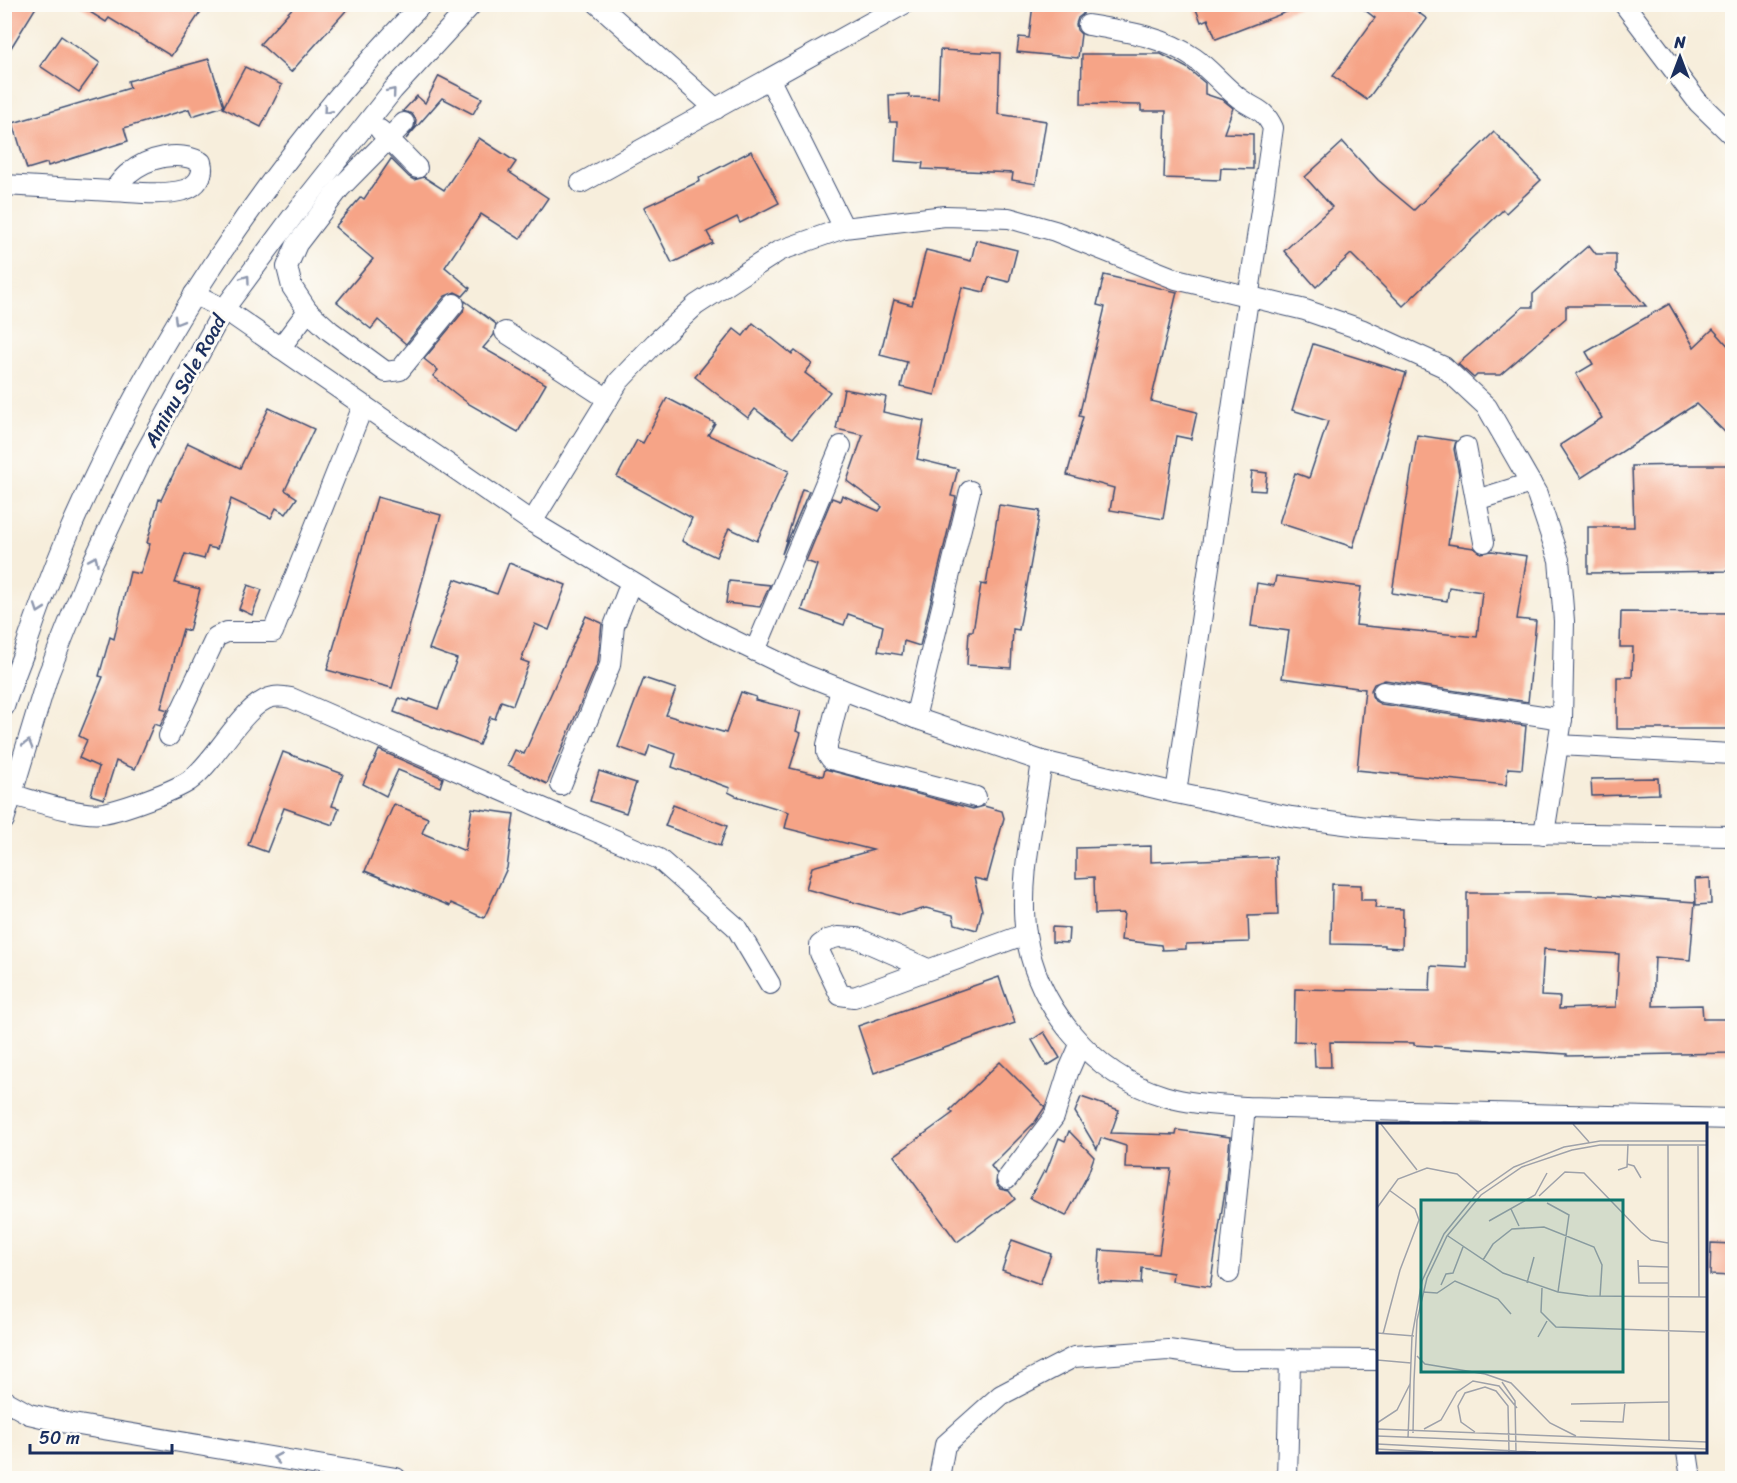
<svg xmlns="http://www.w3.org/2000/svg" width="1737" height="1483" font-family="Sriracha,sans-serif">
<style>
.building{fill:#f6a487;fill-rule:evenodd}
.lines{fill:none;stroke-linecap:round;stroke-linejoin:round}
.minor-casing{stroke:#3c4c71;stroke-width:22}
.minor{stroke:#fff;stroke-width:20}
.oneway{stroke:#8d97ae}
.labels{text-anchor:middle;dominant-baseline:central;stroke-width:6;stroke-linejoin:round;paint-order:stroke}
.street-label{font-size:20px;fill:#1b2f5e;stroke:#fdfcf7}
.inset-road{fill:none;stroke:#9fa2aa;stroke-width:1.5}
.view{fill:#0f766e;fill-opacity:0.15;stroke:#0f766e;stroke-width:3}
.inset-edge{fill:none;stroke:#1b2f5e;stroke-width:3}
</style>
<rect width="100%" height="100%" fill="#fdfcf7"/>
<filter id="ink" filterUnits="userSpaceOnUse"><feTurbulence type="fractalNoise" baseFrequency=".0167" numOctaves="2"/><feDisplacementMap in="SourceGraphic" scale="12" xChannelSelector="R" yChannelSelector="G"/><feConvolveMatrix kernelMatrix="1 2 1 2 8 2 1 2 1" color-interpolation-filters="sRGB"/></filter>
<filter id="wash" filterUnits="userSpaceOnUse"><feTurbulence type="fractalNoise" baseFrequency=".008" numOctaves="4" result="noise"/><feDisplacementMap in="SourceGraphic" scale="24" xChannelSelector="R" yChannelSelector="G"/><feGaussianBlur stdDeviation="1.35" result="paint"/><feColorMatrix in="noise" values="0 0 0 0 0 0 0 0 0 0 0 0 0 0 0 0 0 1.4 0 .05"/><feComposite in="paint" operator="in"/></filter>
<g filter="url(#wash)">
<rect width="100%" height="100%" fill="#f7eedc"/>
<g id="blocks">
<g class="building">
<path d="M 4,4 L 38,4 L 4,59 Z"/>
<path d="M 77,4 L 206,4 L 171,56 L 109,18 L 106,22 Z"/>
<path d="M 296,4 L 352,4 L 291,72 L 260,44 Z"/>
<path d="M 1033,4 L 1084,4 L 1083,14 L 1078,18 L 1076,24 L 1077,30 L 1081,34 L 1078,58 L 1017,52 L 1019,37 L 1029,38 Z"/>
<path d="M 1194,4 L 1302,4 L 1302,6 L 1216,39 L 1208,19 L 1201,22 Z"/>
<path d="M 1357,4 L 1407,4 L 1427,19 L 1367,100 L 1333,76 L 1375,18 Z"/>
<path d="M 61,36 L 100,63 L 79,92 L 40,66 Z"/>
<path d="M 940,50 L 1000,53 L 998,114 L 1046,121 L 1036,184 L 1012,180 L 1013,173 L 922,169 L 923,163 L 895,161 L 897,122 L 890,122 L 889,95 L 909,94 L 909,97 L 938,98 Z"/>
<path d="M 1082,54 L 1161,54 L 1187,68 L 1205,83 L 1205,94 L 1223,100 L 1233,108 L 1224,133 L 1253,134 L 1253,169 L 1221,168 L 1220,180 L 1164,178 L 1166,111 L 1141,111 L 1141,105 L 1081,104 Z"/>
<path d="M 209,59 L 224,106 L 192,116 L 189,109 L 124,128 L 128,141 L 48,166 L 47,163 L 27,169 L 13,123 L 130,88 L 128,81 Z"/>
<path d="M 245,67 L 282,85 L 261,127 L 223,108 Z"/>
<path d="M 439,76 L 482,98 L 473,114 L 442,98 L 406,139 L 415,127 L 416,120 L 412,114 L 403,111 L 417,96 L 425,103 Z"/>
<path d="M 1494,132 L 1541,180 L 1506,213 L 1503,210 L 1403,306 L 1351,254 L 1316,287 L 1284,251 L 1332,207 L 1305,177 L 1343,142 L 1378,180 L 1414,210 Z"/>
<path d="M 479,138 L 516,162 L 509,172 L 548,198 L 520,239 L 481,214 L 445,267 L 470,288 L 463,296 L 455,292 L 445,296 L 406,344 L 378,320 L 371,329 L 337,302 L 373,259 L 335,227 L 361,197 L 364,199 L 391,159 L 409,177 L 414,180 L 424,177 L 444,190 Z"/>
<path d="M 751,151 L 779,203 L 740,223 L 737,217 L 707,232 L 713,243 L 672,263 L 644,207 L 700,181 L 699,178 Z"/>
<path d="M 976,240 L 1017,250 L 1009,282 L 989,277 L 984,292 L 962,287 L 935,395 L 901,387 L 907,362 L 880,355 L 894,300 L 912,305 L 926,250 L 971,261 Z"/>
<path d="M 1589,245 L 1596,254 L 1616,254 L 1616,272 L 1646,306 L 1566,306 L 1566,318 L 1500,375 L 1477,375 L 1474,378 L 1458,364 L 1523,307 L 1533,307 L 1533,294 Z"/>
<path d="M 1104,275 L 1177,292 L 1151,401 L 1197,412 L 1191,439 L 1176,436 L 1163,519 L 1110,510 L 1114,488 L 1067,475 L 1083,417 L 1079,416 L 1105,307 L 1097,305 Z"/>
<path d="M 465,301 L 496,324 L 494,335 L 483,348 L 546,384 L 518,432 L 469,404 L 433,376 L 438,370 L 424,359 L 463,312 Z"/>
<path d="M 1669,304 L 1694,347 L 1713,329 L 1732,350 L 1732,439 L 1696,404 L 1581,478 L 1560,445 L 1602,418 L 1576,374 L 1593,364 L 1586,352 Z"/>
<path d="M 753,323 L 792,354 L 795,351 L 812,364 L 805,373 L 830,392 L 793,438 L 755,409 L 748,418 L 695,377 L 734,329 L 743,336 Z"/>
<path d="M 1313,344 L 1406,373 L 1353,547 L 1279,523 L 1295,473 L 1309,478 L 1328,421 L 1292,410 Z"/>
<path d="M 844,389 L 886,397 L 883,412 L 924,421 L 917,459 L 958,469 L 951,496 L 956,497 L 920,646 L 904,641 L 902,655 L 878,651 L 883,626 L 848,614 L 844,625 L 802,610 L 817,565 L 806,561 L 832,498 L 840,501 L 842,495 L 879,511 L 882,507 L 847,481 L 863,435 L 836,429 Z"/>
<path d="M 667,398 L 715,423 L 708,435 L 789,471 L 757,541 L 729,528 L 716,557 L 682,541 L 692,518 L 617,477 L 637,440 L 643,443 Z"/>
<path d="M 269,408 L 314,429 L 285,490 L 297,498 L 286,514 L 276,508 L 271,518 L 231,499 L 217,549 L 208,547 L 204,559 L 185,554 L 175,583 L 200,589 L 189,631 L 183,629 L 161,708 L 168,710 L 160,726 L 154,724 L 135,769 L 116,761 L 104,799 L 91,795 L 99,767 L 79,758 L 87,740 L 79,736 L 103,677 L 99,676 L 110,637 L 114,639 L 130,572 L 140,574 L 150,544 L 147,543 L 159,499 L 161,500 L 188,443 L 240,468 Z"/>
<path d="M 1417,435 L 1456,441 L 1454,449 L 1459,474 L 1448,544 L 1474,548 L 1481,553 L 1492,551 L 1527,556 L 1517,619 L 1536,621 L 1528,702 L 1385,680 L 1374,684 L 1371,690 L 1372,696 L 1375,701 L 1381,704 L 1526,726 L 1522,769 L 1508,768 L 1506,785 L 1357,770 L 1365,689 L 1282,678 L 1289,631 L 1251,626 L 1257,583 L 1274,586 L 1276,576 L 1361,587 L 1356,625 L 1477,637 L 1482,592 L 1449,587 L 1447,601 L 1392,593 Z"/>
<path d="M 1688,465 L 1732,465 L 1732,571 L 1588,573 L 1588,527 L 1634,527 L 1632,466 Z"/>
<path d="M 1252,471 L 1267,473 L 1265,491 L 1250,490 Z"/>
<path d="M 802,489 L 809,491 L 782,554 Z"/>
<path d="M 377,497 L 441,515 L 392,688 L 327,670 Z"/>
<path d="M 999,505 L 1040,511 L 1019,630 L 1013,629 L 1011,668 L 967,665 L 969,631 L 973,631 L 981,584 L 986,585 Z"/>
<path d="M 509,563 L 566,585 L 549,630 L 535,624 L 521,660 L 529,663 L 513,705 L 501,701 L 495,719 L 490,717 L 479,745 L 394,712 L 399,698 L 409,701 L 410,699 L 438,709 L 457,659 L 429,649 L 455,579 L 497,594 Z"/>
<path d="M 729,581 L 770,585 L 760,607 L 726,603 Z"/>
<path d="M 248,585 L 262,590 L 252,615 L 239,609 Z"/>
<path d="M 1621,612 L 1732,613 L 1732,729 L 1617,729 L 1617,677 L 1632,677 L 1633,647 L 1620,647 Z"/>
<path d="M 586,616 L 602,623 L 598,662 L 547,784 L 508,765 L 515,750 L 524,754 Z"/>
<path d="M 644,678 L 676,689 L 666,715 L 726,733 L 741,692 L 756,697 L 755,700 L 801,711 L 796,731 L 801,733 L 790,768 L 823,776 L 825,769 L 973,809 L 984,806 L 1002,811 L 1004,818 L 987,881 L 974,878 L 982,910 L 977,930 L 955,924 L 953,915 L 926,908 L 900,915 L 806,889 L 812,867 L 873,850 L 785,828 L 789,812 L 736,796 L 728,792 L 730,788 L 672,767 L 676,754 L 650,745 L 646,757 L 618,747 Z"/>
<path d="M 379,750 L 443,778 L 440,787 L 398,770 L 386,796 L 363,784 Z"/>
<path d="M 283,752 L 343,774 L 332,806 L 339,808 L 333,825 L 284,808 L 267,852 L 248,845 Z"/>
<path d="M 599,771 L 636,783 L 626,813 L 590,801 Z"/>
<path d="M 1658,778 L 1659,794 L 1592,796 L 1591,779 Z"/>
<path d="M 394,804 L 428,818 L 422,833 L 465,851 L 472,808 L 514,814 L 507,868 L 484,918 L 451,903 L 450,906 L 365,871 Z"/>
<path d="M 673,805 L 727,826 L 720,846 L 665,826 Z"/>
<path d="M 1151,846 L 1151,862 L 1276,857 L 1278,915 L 1248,916 L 1249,942 L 1186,944 L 1186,949 L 1162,950 L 1161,945 L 1121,940 L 1124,913 L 1095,914 L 1094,877 L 1076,878 L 1076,848 Z"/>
<path d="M 1710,878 L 1711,904 L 1696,905 L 1695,879 Z"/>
<path d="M 1332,884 L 1361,885 L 1361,900 L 1376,900 L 1375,908 L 1403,909 L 1402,948 L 1385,947 L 1385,945 L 1331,944 Z"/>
<path d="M 1467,893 L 1568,893 L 1695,902 L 1690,960 L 1655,957 L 1653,1006 L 1702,1005 L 1703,1019 L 1732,1019 L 1732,1053 L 1567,1056 L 1567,1054 L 1414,1045 L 1414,1043 L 1330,1042 L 1331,1067 L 1315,1067 L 1314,1042 L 1294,1041 L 1295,989 L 1430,991 L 1431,966 L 1467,968 ZM 1544,949 L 1619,954 L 1616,1007 L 1559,1009 L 1560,997 L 1541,996 Z"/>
<path d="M 1052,927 L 1069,928 L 1068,943 L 1052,942 Z"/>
<path d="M 999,977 L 1015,1023 L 874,1073 L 858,1026 Z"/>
<path d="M 1044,1032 L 1060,1058 L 1047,1066 L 1032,1040 Z"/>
<path d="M 1000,1062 L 1045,1107 L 1035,1122 L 991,1166 L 997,1174 L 996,1184 L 1000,1189 L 1009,1191 L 1015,1199 L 957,1242 L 894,1156 L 953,1113 L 950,1110 Z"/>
<path d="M 1081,1097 L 1119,1110 L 1111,1133 L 1176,1135 L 1177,1130 L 1230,1137 L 1225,1190 L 1210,1287 L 1172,1281 L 1173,1273 L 1142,1268 L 1141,1284 L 1098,1282 L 1100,1250 L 1159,1254 L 1171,1169 L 1125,1168 L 1126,1146 L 1101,1138 L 1097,1149 L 1075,1112 Z"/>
<path d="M 1069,1131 L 1094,1157 L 1088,1174 L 1066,1216 L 1030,1198 L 1044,1171 L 1046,1172 L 1059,1138 L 1065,1141 Z"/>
<path d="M 1012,1240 L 1051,1254 L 1040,1284 L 1002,1270 Z"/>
<path d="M 1711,1243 L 1732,1244 L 1732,1276 L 1710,1275 Z"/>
</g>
</g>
</g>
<g filter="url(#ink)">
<use href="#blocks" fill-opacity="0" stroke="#3c4c71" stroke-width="1.5"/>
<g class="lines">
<g class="minor-casing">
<g id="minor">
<path d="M 598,4 L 716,109"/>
<path d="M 1624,4 L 1698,102 L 1732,135"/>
<path d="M 1088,25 C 1124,31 1163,36 1194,58 C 1210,69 1223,86 1239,98 C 1256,111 1263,107 1273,128 L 1176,793"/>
<path d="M 770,80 L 844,228"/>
<path d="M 380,130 L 417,168"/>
<path d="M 581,183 L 904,4"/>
<path d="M 4,185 C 40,187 75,189 111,191 C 134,192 162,196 184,190 C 197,186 205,175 201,162 C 178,150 149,157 129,173 C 123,177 118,185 113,191"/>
<path d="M 194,294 L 224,309 L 532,522 L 708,628 L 803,674 L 915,718 L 1042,761 L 1176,793 L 1291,817 L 1367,827 L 1441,832 L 1732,836"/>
<path d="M 308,311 L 330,331 L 386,372 L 400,370 L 454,304"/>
<path d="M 505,332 L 608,399"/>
<path d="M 280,348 L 308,311 L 292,287 L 287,267 L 297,244 L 340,188 L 404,123"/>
<path d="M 1466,447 L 1484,542"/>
<path d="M 1476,500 L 1531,483"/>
<path d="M 532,522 L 619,381 L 655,343 L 696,305 L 779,251 L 844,228 L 945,216 L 1009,218 L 1055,231 L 1176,279 L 1305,310 L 1363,330 L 1444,367 L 1487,407 L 1537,494 L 1559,560 L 1564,621 L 1562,719 L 1544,834"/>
<path d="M 755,651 L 841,446"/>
<path d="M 841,689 L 827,745 L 827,753 L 831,759 L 976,797"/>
<path d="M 1383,692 L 1562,719"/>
<path d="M 4,707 C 10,688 17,670 24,652 C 37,613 51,575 67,537 C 152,340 272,158 422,4"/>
<path d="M 915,718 L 970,491"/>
<path d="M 169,736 L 216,637 L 227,632 L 273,632 L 363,406"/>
<path d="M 1558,745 L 1732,754"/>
<path d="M 1042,761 C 1035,814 1018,881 1026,934 C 1037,1007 1093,1075 1164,1096 C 1190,1104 1218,1105 1245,1107 L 1732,1119"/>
<path d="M 561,785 L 610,665 L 614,626 L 631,582"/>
<path d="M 13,795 C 35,801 83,817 103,813 C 122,810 174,791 189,781 C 216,762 244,702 273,697 C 278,696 286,697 291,698 L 659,859 L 736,927 L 770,984"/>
<path d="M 4,820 L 48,675 L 92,564 L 143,457 L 224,309 L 293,216 L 393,90 L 472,4"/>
<path d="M 928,969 L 857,938 L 838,937 L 827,940 L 820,945 L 820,953 L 840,995 L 854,997 L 1026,934"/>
<path d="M 1007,1179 L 1054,1117 L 1069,1070 L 1080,1045"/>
<path d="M 1229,1273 L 1245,1107"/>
<path d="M 4,1400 L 29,1414 L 67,1423 L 396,1478"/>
<path d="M 1687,1452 L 1691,1478"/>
<path d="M 939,1478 L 945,1445 L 1001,1395 L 1074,1357 L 1168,1350 L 1232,1359 L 1378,1360"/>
<path d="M 1287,1478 L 1290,1359"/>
</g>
</g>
<use href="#minor" class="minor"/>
</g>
<defs><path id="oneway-chevron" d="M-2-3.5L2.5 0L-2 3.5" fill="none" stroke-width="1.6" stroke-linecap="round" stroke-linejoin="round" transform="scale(1.5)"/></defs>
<g class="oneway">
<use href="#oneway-chevron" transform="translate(392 92) rotate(-50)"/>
<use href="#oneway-chevron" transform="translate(327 110) rotate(131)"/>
<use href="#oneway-chevron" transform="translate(246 279) rotate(-54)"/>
<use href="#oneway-chevron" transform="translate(178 321) rotate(120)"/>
<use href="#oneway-chevron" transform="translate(94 560) rotate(-66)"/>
<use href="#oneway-chevron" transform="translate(39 609) rotate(109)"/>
<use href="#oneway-chevron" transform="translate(28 744) rotate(-74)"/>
<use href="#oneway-chevron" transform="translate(277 1458) rotate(-170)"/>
</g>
</g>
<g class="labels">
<g class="street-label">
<text transform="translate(185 381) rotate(-61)">Aminu Sale Road</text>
</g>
</g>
<g transform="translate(1377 1123)">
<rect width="330" height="330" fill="#f7eedc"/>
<path class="inset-road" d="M 4,1 L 40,47M 196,1 L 212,19M 291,22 L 292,317M 321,23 L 322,174M 250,41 L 257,43 L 264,55M 241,47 L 250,44 L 251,21M 162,73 L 188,49 L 207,50 L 264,109 L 274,117 L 291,120M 170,80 L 192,92 L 181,169M 0,85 L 21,56 L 50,45 L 80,51 L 102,70M 134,86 L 142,103M 112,98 L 158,72 L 170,50M 71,113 L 126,150 L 181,169 L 211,173 L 330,174M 106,137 L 116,121 L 135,106 L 167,104 L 217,124 L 225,142 L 223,174M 261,137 L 262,160 L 291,160M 261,143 L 291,144M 150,160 L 157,134M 64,162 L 69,151 L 76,150 L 86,124M 165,165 L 164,189 L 179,204 L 328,209M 46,169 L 60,170 L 78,158 L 121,176 L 134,191M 0,210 L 37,213M 6,211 L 23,147 L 42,97 L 38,86 L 12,67M 161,214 L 170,198M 40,233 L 48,241 L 108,251M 0,237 L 34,240M 108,251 L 134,260 L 173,300 L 199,313M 37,258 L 40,197 L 50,155 L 70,113 L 104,72 L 145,44 L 195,27 L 223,22 L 330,22M 125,259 L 138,278 L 139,329M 194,281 L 291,279M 203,298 L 246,299 L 248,279M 0,300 L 20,287 L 33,261M 0,306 L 330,319M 47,306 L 64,297 L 80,269 L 96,258 L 122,263 L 140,285M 98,309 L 84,299 L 81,283 L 88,270 L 108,264 L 119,268 L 131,283 L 132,329M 36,310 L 37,258M 0,313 L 330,326M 31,315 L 35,213 L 45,158 L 67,111 L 101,69 L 137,44 L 187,24 L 223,18 L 330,18M 0,321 L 159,329M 0,326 L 56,329"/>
<path class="view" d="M 44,77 L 246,77 L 246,249 L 44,249 Z"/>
<rect width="330" height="330" class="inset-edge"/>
</g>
<rect width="1737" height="1483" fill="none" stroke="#fdfcf7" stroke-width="24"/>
<g transform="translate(1680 57)" stroke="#fdfcf7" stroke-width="4.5" paint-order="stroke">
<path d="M0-4.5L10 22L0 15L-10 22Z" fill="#1b2f5e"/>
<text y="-9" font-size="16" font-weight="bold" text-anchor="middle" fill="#1b2f5e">N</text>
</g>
<path d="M30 1444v9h142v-9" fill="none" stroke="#1b2f5e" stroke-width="3"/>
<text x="39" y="1444" font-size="18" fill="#1b2f5e" stroke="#fdfcf7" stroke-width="4.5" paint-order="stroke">50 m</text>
</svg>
